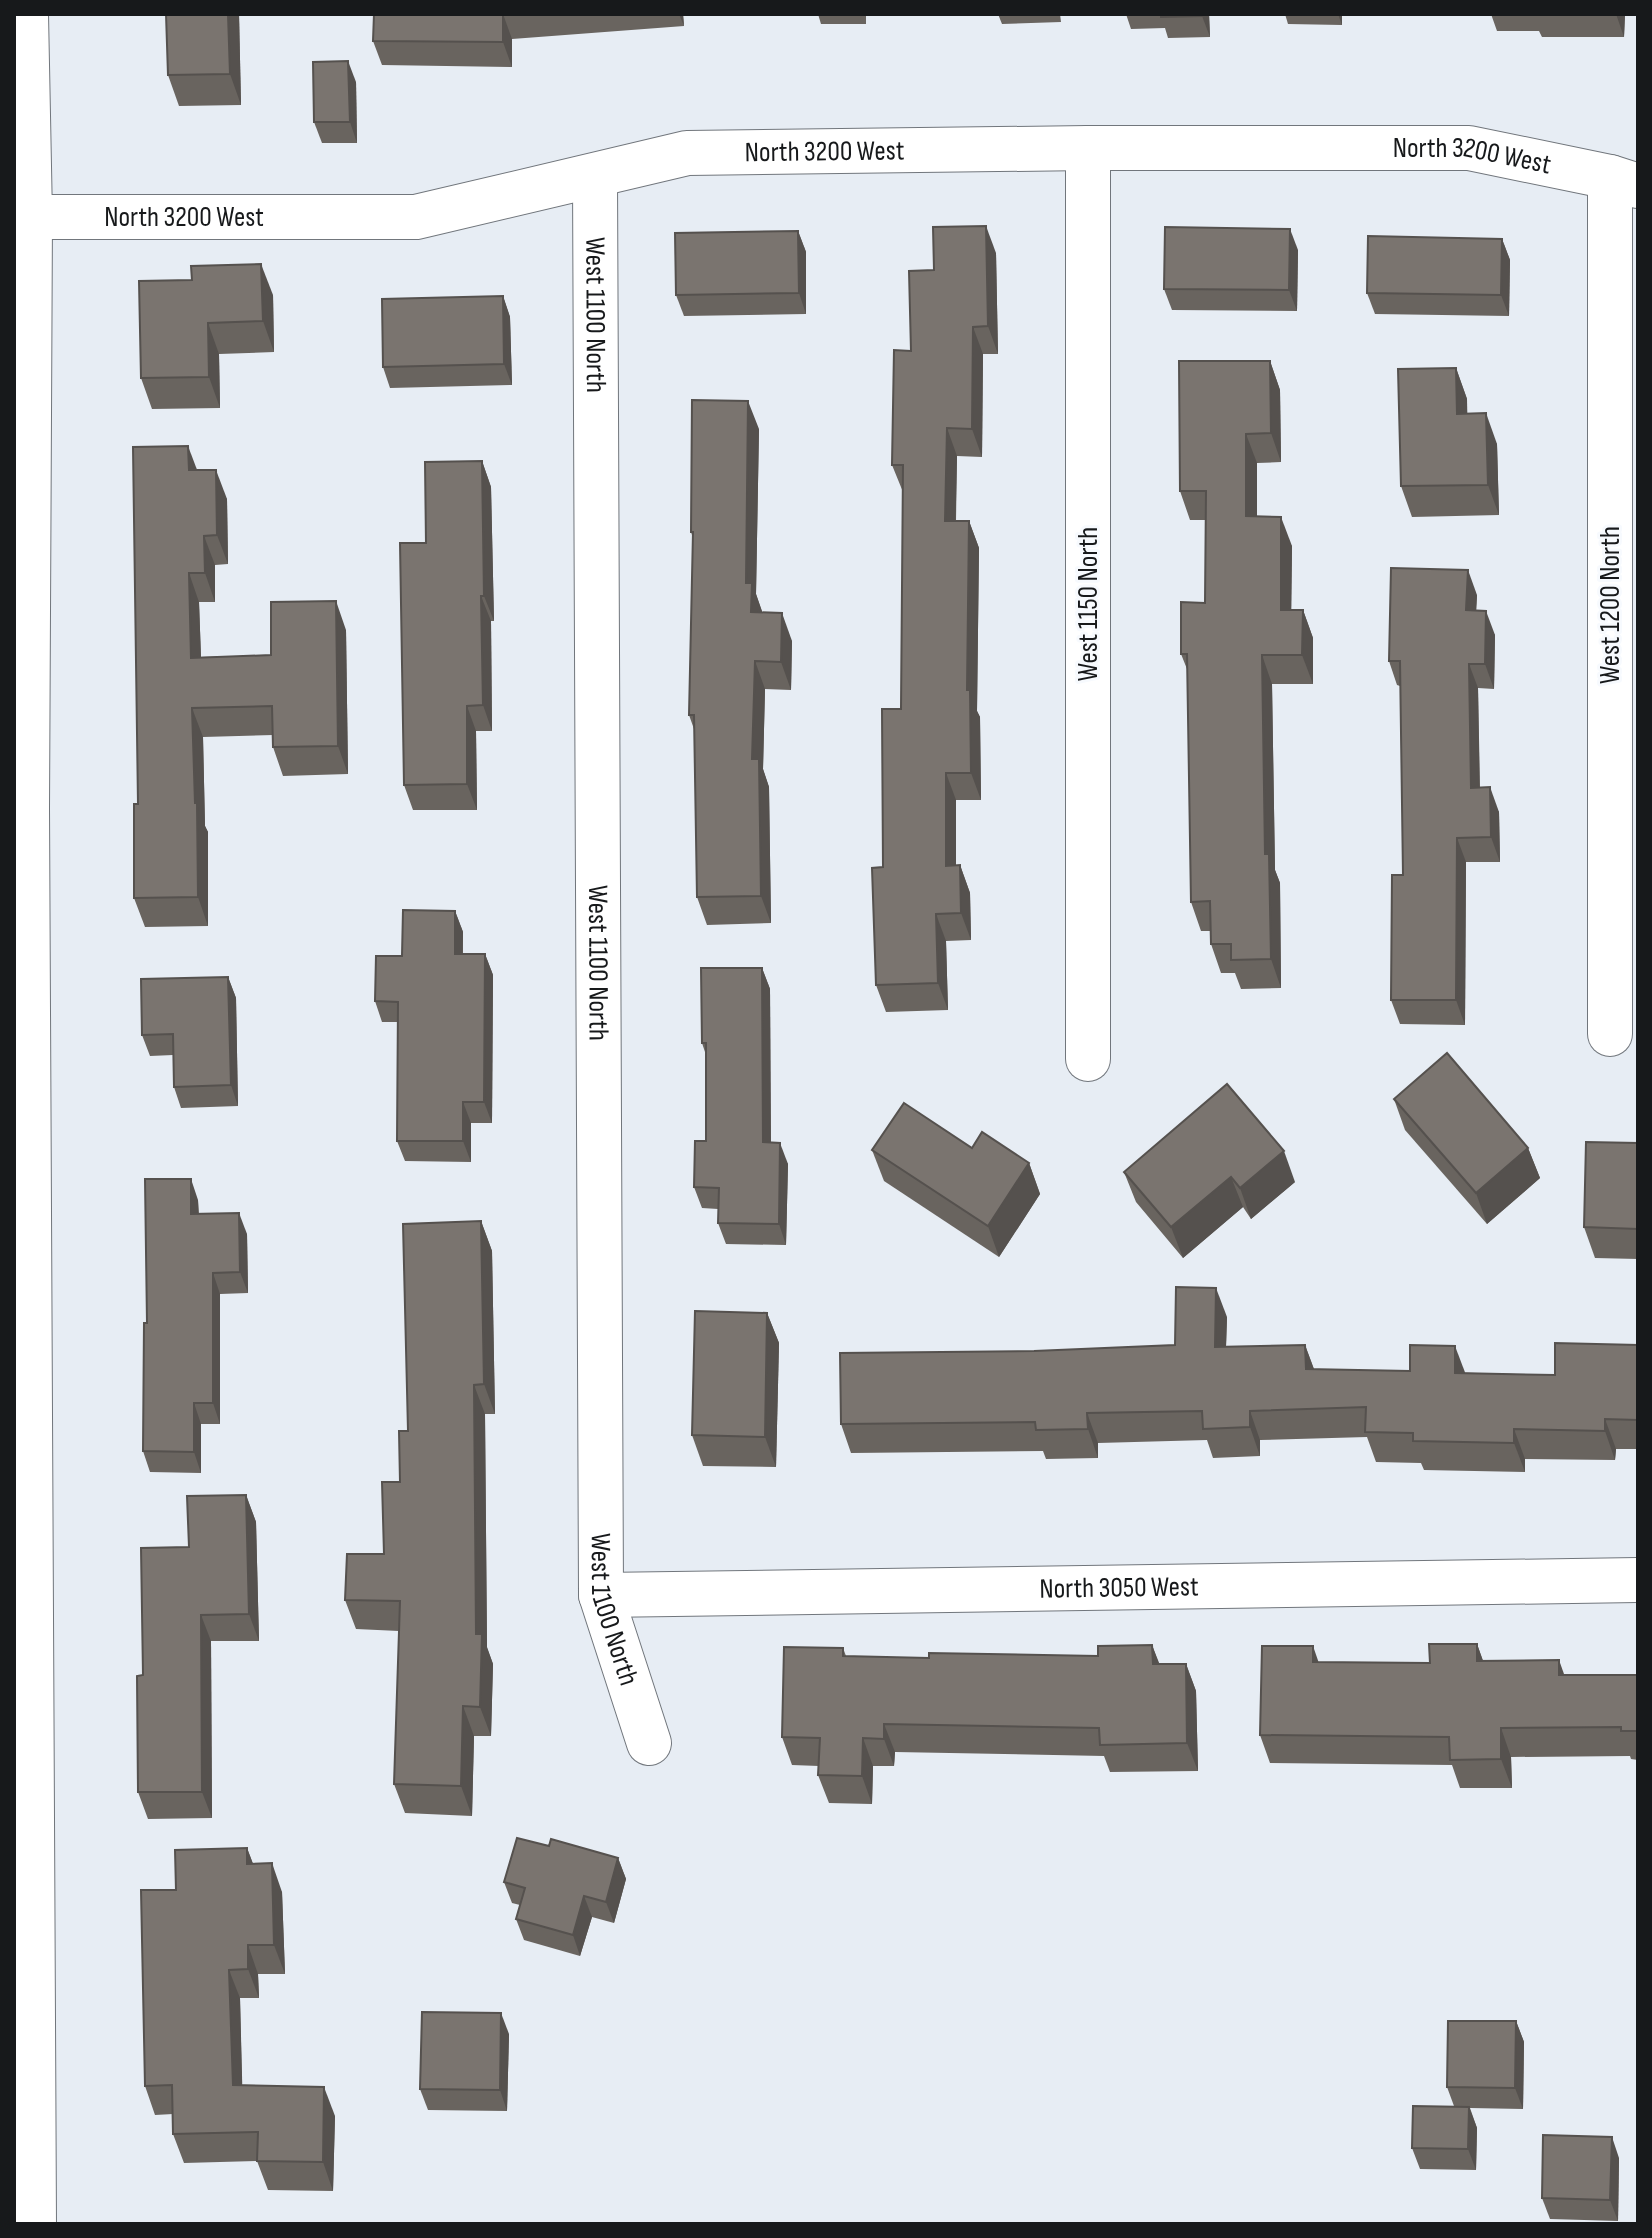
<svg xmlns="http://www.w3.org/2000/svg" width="1652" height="2238" font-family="'Sofia Sans Condensed',sans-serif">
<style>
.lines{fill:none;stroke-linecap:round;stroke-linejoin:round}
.street-casing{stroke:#71767c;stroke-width:46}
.street{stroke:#fff;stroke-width:44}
.wall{fill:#69645f}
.shaded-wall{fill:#55514e}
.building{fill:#7a746f;stroke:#55514e;stroke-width:2}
.labels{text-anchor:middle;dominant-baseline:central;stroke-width:6;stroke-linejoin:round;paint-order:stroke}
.street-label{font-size:28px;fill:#17191b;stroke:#f7fafe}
</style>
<rect width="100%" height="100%" fill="#e7edf4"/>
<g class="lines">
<g class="street-casing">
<g id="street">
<path d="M 26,14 L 30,217 L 27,808 L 34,2224"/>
<path d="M 1088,148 L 1088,1059"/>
<path id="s1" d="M 595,177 L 601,1595 L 649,1743"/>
<path d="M 1610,177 L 1610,1034"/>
<path id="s2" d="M 14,217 L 416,217 L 687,153 L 1088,148 L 1469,148 L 1610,177 L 1638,186"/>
<path id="s3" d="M 601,1595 L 1638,1580"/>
</g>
</g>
<use href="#street" class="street"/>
</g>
<g class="wall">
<path d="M 239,14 L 241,105 L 179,106 L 168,75 Z"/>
<path d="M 374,14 L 683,14 L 684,26 L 512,39 L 512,67 L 382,65 L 373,41 Z"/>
<path d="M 818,14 L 866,14 L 866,24 L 821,24 Z"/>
<path d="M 998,14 L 1060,14 L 1061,22 L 1002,24 Z"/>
<path d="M 1126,14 L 1209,14 L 1210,37 L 1168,38 L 1165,28 L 1131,29 Z"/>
<path d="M 1285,14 L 1342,14 L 1342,25 L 1288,24 Z"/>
<path d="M 1491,14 L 1625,14 L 1624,37 L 1542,37 L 1539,31 L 1497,31 Z"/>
<path d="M 356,82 L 357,143 L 322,143 L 314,122 Z"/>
<path d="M 798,231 L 806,252 L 806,314 L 684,316 L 676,295 Z"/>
<path d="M 1502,239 L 1510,260 L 1509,316 L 1375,314 L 1367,293 Z"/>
<path d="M 1298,250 L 1297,311 L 1172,310 L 1164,289 Z"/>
<path d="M 996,253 L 998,354 L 983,354 L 982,457 L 957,456 L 956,521 L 969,521 L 979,548 L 977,711 L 980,717 L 981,800 L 956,800 L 956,865 L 960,865 L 970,893 L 971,940 L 946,941 L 948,1010 L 886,1012 L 876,985 L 883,867 L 901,709 L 903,492 L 892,465 L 911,351 L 934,270 Z"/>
<path d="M 139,281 L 273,295 L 274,352 L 219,354 L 220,408 L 152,409 L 141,378 Z"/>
<path d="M 503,296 L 510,317 L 512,385 L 390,388 L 383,367 Z"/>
<path d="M 1270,361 L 1280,390 L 1281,462 L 1257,463 L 1257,516 L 1292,546 L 1291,610 L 1303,610 L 1313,638 L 1313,684 L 1272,684 L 1275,870 L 1280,883 L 1281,988 L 1241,989 L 1235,973 L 1221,973 L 1211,944 L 1210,931 L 1201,931 L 1191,902 L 1187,669 L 1181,654 L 1205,603 L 1206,520 L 1190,520 L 1180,491 Z"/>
<path d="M 1456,368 L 1467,399 L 1467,414 L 1497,444 L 1499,515 L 1412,517 L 1401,486 Z"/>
<path d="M 759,429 L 756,594 L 762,612 L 792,641 L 791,690 L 765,689 L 763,769 L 769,787 L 771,923 L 707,925 L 697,897 L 694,729 L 689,715 L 693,538 L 691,532 Z"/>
<path d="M 482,461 L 491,487 L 494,621 L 491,621 L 492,731 L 476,731 L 477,810 L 413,810 L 404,785 L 426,543 Z"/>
<path d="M 197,470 L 227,499 L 228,564 L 215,565 L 215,602 L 199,602 L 201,657 L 271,655 L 346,630 L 348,774 L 283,776 L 273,747 L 273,735 L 203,737 L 205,826 L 208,832 L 208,926 L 145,927 L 134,898 L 138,804 Z"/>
<path d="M 1477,595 L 1476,610 L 1495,635 L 1494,689 L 1478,688 L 1480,787 L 1499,812 L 1500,862 L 1466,862 L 1465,1025 L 1400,1024 L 1391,1000 L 1403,875 L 1400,686 L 1397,685 L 1389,661 Z"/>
<path d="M 455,911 L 463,932 L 463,954 L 485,954 L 493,975 L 492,1123 L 471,1123 L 471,1162 L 405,1161 L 397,1141 L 398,1022 L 382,1022 L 375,1001 L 402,956 Z"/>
<path d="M 762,968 L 770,989 L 771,1142 L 788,1164 L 786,1245 L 726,1244 L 718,1223 L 718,1209 L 702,1208 L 694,1187 L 706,1141 L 706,1055 L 702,1043 Z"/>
<path d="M 228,977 L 236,998 L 238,1106 L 181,1108 L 174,1087 L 173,1055 L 150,1056 L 142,1035 Z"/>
<path d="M 1394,1099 L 1528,1148 L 1540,1178 L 1487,1224 L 1405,1130 Z"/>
<path d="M 1638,1143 L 1638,1259 L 1595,1258 L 1584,1227 Z"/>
<path d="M 972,1148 L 1029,1163 L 1040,1194 L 999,1257 L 884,1181 L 872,1150 Z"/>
<path d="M 1124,1172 L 1295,1182 L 1251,1219 L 1243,1207 L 1183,1258 L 1136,1202 Z"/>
<path d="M 198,1200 L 199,1214 L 247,1234 L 248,1293 L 220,1294 L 220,1424 L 201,1424 L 201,1473 L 150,1472 L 143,1451 L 147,1323 Z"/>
<path d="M 481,1221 L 492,1251 L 495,1414 L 485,1414 L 487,1648 L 493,1664 L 491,1736 L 474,1736 L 472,1816 L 405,1813 L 394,1784 L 399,1631 L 356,1629 L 345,1600 L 384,1554 L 400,1482 L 408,1431 Z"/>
<path d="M 767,1313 L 779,1343 L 776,1467 L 703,1466 L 692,1435 Z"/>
<path d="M 1227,1317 L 1226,1347 L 1305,1345 L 1314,1369 L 1555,1375 L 1638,1345 L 1638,1449 L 1616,1449 L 1615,1460 L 1525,1459 L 1525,1472 L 1424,1470 L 1421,1463 L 1376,1462 L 1367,1437 L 1260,1440 L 1260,1456 L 1213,1458 L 1207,1440 L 1098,1443 L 1098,1458 L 1046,1459 L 1043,1451 L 851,1453 L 841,1424 L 1034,1351 L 1175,1345 Z"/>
<path d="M 246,1495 L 256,1522 L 259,1641 L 211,1641 L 212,1818 L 148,1819 L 138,1792 L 143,1675 L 189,1547 Z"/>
<path d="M 1477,1644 L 1483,1661 L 1565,1675 L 1638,1675 L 1638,1760 L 1631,1759 L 1630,1756 L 1511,1757 L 1512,1788 L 1460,1788 L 1452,1765 L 1270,1763 L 1260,1735 L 1319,1662 L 1430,1663 Z"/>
<path d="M 1152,1645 L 1159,1664 L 1186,1664 L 1196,1691 L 1198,1771 L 1110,1772 L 1104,1756 L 895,1752 L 894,1766 L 873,1766 L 872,1804 L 829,1803 L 818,1775 L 819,1766 L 792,1765 L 782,1737 L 843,1648 L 846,1656 L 929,1658 L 1098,1656 Z"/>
<path d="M 549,1846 L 618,1858 L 626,1879 L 614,1923 L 592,1917 L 580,1956 L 524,1940 L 516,1919 L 520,1905 L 512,1903 L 504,1882 Z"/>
<path d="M 247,1848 L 253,1864 L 282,1892 L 285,1974 L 258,1974 L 259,1998 L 240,1998 L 242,2085 L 335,2116 L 333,2191 L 268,2190 L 257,2161 L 184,2163 L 173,2134 L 173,2114 L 155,2115 L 145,2086 L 176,1890 Z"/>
<path d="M 1516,2021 L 1524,2042 L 1523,2109 L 1470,2108 L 1477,2128 L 1476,2170 L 1420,2169 L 1412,2148 L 1454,2106 L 1447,2087 Z"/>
<path d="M 509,2034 L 507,2111 L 428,2110 L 420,2089 Z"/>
<path d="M 1619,2158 L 1618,2221 L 1550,2219 L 1542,2198 Z"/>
</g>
<g class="shaded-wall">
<path d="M 228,14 L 239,14 L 241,105 L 230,74 Z"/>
<path d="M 503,14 L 512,39 L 512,67 L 503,42 Z"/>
<path d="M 679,14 L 683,14 L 684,26 Z"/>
<path d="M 1202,14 L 1209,14 L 1210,37 L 1202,16 Z"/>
<path d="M 1338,14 L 1342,14 L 1342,25 Z"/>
<path d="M 1616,14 L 1625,14 L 1624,37 Z"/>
<path d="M 348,61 L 356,82 L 357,143 L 350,122 Z"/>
<path d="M 986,226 L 996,253 L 998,354 L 988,326 Z"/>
<path d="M 1290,229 L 1298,250 L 1297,311 L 1289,290 Z"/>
<path d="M 798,231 L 806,252 L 806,314 L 799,293 Z"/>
<path d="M 1502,239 L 1510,260 L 1509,316 L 1501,295 Z"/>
<path d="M 261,264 L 273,295 L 274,352 L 263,321 Z"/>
<path d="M 503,296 L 510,317 L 512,385 L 504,364 Z"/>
<path d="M 208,323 L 219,354 L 220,408 L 209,377 Z"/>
<path d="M 973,327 L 983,354 L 982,457 L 972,429 Z"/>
<path d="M 1270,361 L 1280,390 L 1281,462 L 1271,433 Z"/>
<path d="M 1456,368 L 1467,399 L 1468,445 L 1457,414 Z"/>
<path d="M 748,401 L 759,429 L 756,594 L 762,611 L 761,640 L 751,612 L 746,583 Z"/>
<path d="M 1486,413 L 1497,444 L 1499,515 L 1488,485 Z"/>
<path d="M 947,428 L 957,456 L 955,548 L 945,521 Z"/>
<path d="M 1246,434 L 1257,463 L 1257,545 L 1246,516 Z"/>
<path d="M 188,446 L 199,475 L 189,470 Z"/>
<path d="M 482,461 L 491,487 L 494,621 L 484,596 Z"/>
<path d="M 216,470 L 227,499 L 228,564 L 217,535 Z"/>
<path d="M 1281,517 L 1292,546 L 1291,638 L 1281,610 Z"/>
<path d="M 969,521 L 979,548 L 977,711 L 980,717 L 981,800 L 971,773 L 967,690 Z"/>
<path d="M 204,536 L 215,565 L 215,602 L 205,573 Z"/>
<path d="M 1468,570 L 1477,595 L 1475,635 L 1466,610 Z"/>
<path d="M 189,573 L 199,602 L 202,687 L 191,658 Z"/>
<path d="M 481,596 L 491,621 L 492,731 L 483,705 Z"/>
<path d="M 336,601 L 346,630 L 348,774 L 338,746 Z"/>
<path d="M 1303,610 L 1313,638 L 1313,684 L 1302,655 Z"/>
<path d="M 1486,611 L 1495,635 L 1494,689 L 1485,664 Z"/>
<path d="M 782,613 L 792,641 L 791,690 L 781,662 Z"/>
<path d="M 1262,655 L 1272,684 L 1275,870 L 1280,883 L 1281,988 L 1271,959 L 1265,854 Z"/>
<path d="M 755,661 L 765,689 L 763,769 L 769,787 L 771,923 L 761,896 L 752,759 Z"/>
<path d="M 1469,664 L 1478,688 L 1480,812 L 1471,788 Z"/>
<path d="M 467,706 L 476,731 L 477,810 L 467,784 Z"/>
<path d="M 192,708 L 203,737 L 205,826 L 208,832 L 208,926 L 198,897 Z"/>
<path d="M 946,773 L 956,800 L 956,893 L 946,866 Z"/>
<path d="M 1490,787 L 1499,812 L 1500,862 L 1491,837 Z"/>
<path d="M 1457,838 L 1466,862 L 1465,1025 L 1456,1000 Z"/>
<path d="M 960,865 L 970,893 L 971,940 L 961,913 Z"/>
<path d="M 455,911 L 463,932 L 462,975 L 455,954 Z"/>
<path d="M 936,914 L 946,941 L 948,1010 L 938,983 Z"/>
<path d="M 485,954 L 493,975 L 492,1123 L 484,1102 Z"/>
<path d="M 762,968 L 770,989 L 771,1163 L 763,1142 Z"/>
<path d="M 228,977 L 236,998 L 238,1106 L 231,1085 Z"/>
<path d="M 463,1102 L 471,1123 L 471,1162 L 463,1141 Z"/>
<path d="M 780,1143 L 788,1164 L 786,1245 L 779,1224 Z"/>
<path d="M 1528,1148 L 1540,1178 L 1487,1224 L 1476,1193 Z"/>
<path d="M 1284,1151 L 1295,1182 L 1251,1219 L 1240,1188 Z"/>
<path d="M 1029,1163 L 1040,1194 L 999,1257 L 988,1226 Z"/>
<path d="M 1231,1177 L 1243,1207 L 1183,1258 L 1171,1227 Z"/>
<path d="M 191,1179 L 198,1200 L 199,1235 L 191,1214 Z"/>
<path d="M 239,1213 L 247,1234 L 248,1293 L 240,1272 Z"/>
<path d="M 481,1221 L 492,1251 L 495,1414 L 484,1384 Z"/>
<path d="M 213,1273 L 220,1294 L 220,1424 L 213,1403 Z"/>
<path d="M 1216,1288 L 1227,1317 L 1225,1376 L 1215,1347 Z"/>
<path d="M 767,1313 L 779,1343 L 776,1467 L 765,1437 Z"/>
<path d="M 1305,1345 L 1316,1375 L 1306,1369 Z"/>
<path d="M 1455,1346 L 1466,1375 L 1455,1373 Z"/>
<path d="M 474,1385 L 485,1414 L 487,1647 L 493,1664 L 491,1736 L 480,1707 L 476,1634 Z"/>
<path d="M 194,1403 L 201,1424 L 201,1473 L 194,1452 Z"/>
<path d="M 1250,1411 L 1260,1440 L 1260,1456 L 1250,1427 Z"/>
<path d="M 1087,1413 L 1098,1443 L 1098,1458 L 1088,1429 Z"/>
<path d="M 1605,1419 L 1616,1449 L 1615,1460 L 1605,1431 Z"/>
<path d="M 1514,1429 L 1525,1459 L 1525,1472 L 1514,1443 Z"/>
<path d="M 246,1495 L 256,1522 L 259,1641 L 249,1614 Z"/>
<path d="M 201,1615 L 211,1641 L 212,1818 L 202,1792 Z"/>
<path d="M 1477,1644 L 1487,1672 L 1477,1661 Z"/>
<path d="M 1152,1645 L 1163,1673 L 1153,1664 Z"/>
<path d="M 1313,1646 L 1323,1675 L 1313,1662 Z"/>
<path d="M 1559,1660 L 1569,1688 L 1559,1675 Z"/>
<path d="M 1186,1664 L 1196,1691 L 1198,1771 L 1187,1743 Z"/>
<path d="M 463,1706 L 474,1736 L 472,1816 L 461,1786 Z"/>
<path d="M 884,1724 L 895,1752 L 894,1766 L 884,1739 Z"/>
<path d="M 1501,1728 L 1511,1757 L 1512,1788 L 1501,1759 Z"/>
<path d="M 863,1738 L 873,1766 L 872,1804 L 862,1776 Z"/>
<path d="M 247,1848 L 258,1877 L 247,1864 Z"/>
<path d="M 618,1858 L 626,1879 L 614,1923 L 606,1902 Z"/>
<path d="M 272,1863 L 282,1892 L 285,1974 L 274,1945 Z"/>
<path d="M 584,1896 L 592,1917 L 580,1956 L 573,1935 Z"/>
<path d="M 248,1945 L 258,1974 L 259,1998 L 248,1969 Z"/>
<path d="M 229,1970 L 240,1998 L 243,2114 L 233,2085 Z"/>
<path d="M 501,2013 L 509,2034 L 507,2111 L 500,2090 Z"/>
<path d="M 1516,2021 L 1524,2042 L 1523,2109 L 1515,2088 Z"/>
<path d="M 324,2087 L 335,2116 L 333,2191 L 323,2162 Z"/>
<path d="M 1469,2107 L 1477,2128 L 1476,2170 L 1468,2149 Z"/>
<path d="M 1612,2137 L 1619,2158 L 1618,2221 L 1610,2200 Z"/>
</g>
<g class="building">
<path d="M 166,14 L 228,14 L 230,74 L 168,75 Z"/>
<path d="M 374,14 L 508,14 L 503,14 L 503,42 L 373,41 Z"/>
<path d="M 1161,14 L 1202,14 L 1202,16 L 1161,17 Z"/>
<path d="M 348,61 L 350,122 L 314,122 L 313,62 Z"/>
<path d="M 986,226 L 988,326 L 973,327 L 972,429 L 947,428 L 945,521 L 969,521 L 967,690 L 970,690 L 971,773 L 946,773 L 946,866 L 960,865 L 961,913 L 936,914 L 938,983 L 876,985 L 872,868 L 883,867 L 882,709 L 901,709 L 903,465 L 892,465 L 894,350 L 911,351 L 909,271 L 934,270 L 933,227 Z"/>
<path d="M 1165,227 L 1290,229 L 1289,290 L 1164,289 Z"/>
<path d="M 798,231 L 799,293 L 676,295 L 675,233 Z"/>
<path d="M 1368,236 L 1502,239 L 1501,295 L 1367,293 Z"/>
<path d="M 261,264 L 263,321 L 208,323 L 209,377 L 141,378 L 139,281 L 192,280 L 191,266 Z"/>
<path d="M 503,296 L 504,364 L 383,367 L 382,299 Z"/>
<path d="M 1179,361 L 1270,361 L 1271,433 L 1246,434 L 1246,516 L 1281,517 L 1281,610 L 1303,610 L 1302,655 L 1262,655 L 1265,854 L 1269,854 L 1271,959 L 1231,960 L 1231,944 L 1211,944 L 1210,901 L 1191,902 L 1187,654 L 1181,654 L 1181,602 L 1205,603 L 1206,491 L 1180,491 Z"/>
<path d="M 1456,368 L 1457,414 L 1486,413 L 1488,485 L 1401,486 L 1398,369 Z"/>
<path d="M 692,400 L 748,401 L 746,583 L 752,583 L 751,612 L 782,613 L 781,662 L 755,661 L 752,759 L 759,759 L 761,896 L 697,897 L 694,715 L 689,715 L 693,532 L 691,532 Z"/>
<path d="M 188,446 L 189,470 L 216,470 L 217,535 L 204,536 L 205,573 L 189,573 L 191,658 L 271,655 L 271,602 L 336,601 L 338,746 L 273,747 L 272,706 L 192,708 L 195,803 L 197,803 L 198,897 L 134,898 L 134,804 L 138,804 L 133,447 Z"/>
<path d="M 482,461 L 484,596 L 481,596 L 483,705 L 467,706 L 467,784 L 404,785 L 400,543 L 426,543 L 425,462 Z"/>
<path d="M 1391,568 L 1468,570 L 1466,610 L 1486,611 L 1485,664 L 1469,664 L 1471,788 L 1490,787 L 1491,837 L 1457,838 L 1456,1000 L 1391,1000 L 1392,875 L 1403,875 L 1400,661 L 1389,661 Z"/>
<path d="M 403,910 L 455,911 L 455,954 L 485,954 L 484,1102 L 463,1102 L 463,1141 L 397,1141 L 398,1002 L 375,1001 L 376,956 L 402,956 Z"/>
<path d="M 701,968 L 762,968 L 763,1142 L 780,1143 L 779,1224 L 718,1223 L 719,1188 L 694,1187 L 695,1141 L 706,1141 L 706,1043 L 702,1043 Z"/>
<path d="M 228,977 L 231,1085 L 174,1087 L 173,1034 L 142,1035 L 141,979 Z"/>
<path d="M 1447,1053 L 1528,1148 L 1476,1193 L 1394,1099 Z"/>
<path d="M 1227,1084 L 1284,1151 L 1240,1188 L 1231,1177 L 1171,1227 L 1124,1172 Z"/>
<path d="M 904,1103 L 972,1148 L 982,1132 L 1029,1163 L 988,1226 L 872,1150 Z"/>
<path d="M 1586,1142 L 1638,1143 L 1638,1229 L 1584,1227 Z"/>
<path d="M 145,1179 L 191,1179 L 191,1214 L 239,1213 L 240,1272 L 213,1273 L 213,1403 L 194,1403 L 194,1452 L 143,1451 L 144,1323 L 147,1323 Z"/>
<path d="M 481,1221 L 484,1384 L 474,1385 L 476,1634 L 482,1634 L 480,1707 L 463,1706 L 461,1786 L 394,1784 L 400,1601 L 345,1600 L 347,1554 L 384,1554 L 382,1482 L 400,1482 L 399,1431 L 408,1431 L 403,1224 Z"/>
<path d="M 1176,1287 L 1216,1288 L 1215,1347 L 1305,1345 L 1306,1369 L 1410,1371 L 1410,1345 L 1455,1346 L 1455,1373 L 1555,1375 L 1555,1343 L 1638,1345 L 1638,1420 L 1605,1419 L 1605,1431 L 1514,1429 L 1514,1443 L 1413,1441 L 1413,1433 L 1365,1432 L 1366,1407 L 1250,1411 L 1250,1427 L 1203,1429 L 1202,1411 L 1087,1413 L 1088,1429 L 1036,1430 L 1035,1422 L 841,1424 L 840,1353 L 1034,1351 L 1175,1345 Z"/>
<path d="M 695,1311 L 767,1313 L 765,1437 L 692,1435 Z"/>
<path d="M 246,1495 L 249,1614 L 201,1615 L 202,1792 L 138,1792 L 137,1676 L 143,1675 L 141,1548 L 189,1547 L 187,1496 Z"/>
<path d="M 1429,1644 L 1477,1644 L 1477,1661 L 1559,1660 L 1559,1675 L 1638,1675 L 1638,1731 L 1621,1731 L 1621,1727 L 1501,1728 L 1501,1759 L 1450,1760 L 1449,1737 L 1260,1735 L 1262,1646 L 1313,1646 L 1313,1662 L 1430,1663 Z"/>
<path d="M 1152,1645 L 1153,1664 L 1186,1664 L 1187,1743 L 1100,1745 L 1099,1728 L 884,1724 L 884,1739 L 863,1738 L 862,1776 L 818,1775 L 820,1738 L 782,1737 L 784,1647 L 843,1648 L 843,1656 L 929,1658 L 929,1653 L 1098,1656 L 1098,1646 Z"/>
<path d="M 517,1838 L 549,1846 L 551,1839 L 618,1858 L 606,1902 L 584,1896 L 573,1935 L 516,1919 L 525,1888 L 504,1882 Z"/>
<path d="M 247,1848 L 247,1864 L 272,1863 L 274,1945 L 248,1945 L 248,1969 L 229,1970 L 233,2085 L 324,2087 L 323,2162 L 257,2161 L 258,2132 L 173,2134 L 172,2085 L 145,2086 L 141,1890 L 176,1890 L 175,1850 Z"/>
<path d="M 422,2012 L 501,2013 L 500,2090 L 420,2089 Z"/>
<path d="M 1448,2021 L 1516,2021 L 1515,2088 L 1447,2087 Z"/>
<path d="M 1413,2106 L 1469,2107 L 1468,2149 L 1412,2148 Z"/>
<path d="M 1543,2135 L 1612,2137 L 1610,2200 L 1542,2198 Z"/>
</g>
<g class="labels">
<g class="street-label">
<text stroke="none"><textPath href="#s2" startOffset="818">North 3200 West</textPath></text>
<text stroke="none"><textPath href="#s2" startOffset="1466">North 3200 West</textPath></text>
<text stroke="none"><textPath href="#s2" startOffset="170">North 3200 West</textPath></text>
<text stroke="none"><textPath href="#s1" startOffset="138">West 1100 North</textPath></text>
<text transform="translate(1088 604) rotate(-90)">West 1150 North</text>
<text transform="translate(1610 605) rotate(-90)">West 1200 North</text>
<text stroke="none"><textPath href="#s1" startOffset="786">West 1100 North</textPath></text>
<text stroke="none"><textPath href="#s3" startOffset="518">North 3050 West</textPath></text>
<text stroke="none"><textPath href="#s1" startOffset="1434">West 1100 North</textPath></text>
</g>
</g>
<rect width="1652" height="2238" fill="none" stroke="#17191b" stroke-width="32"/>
</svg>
